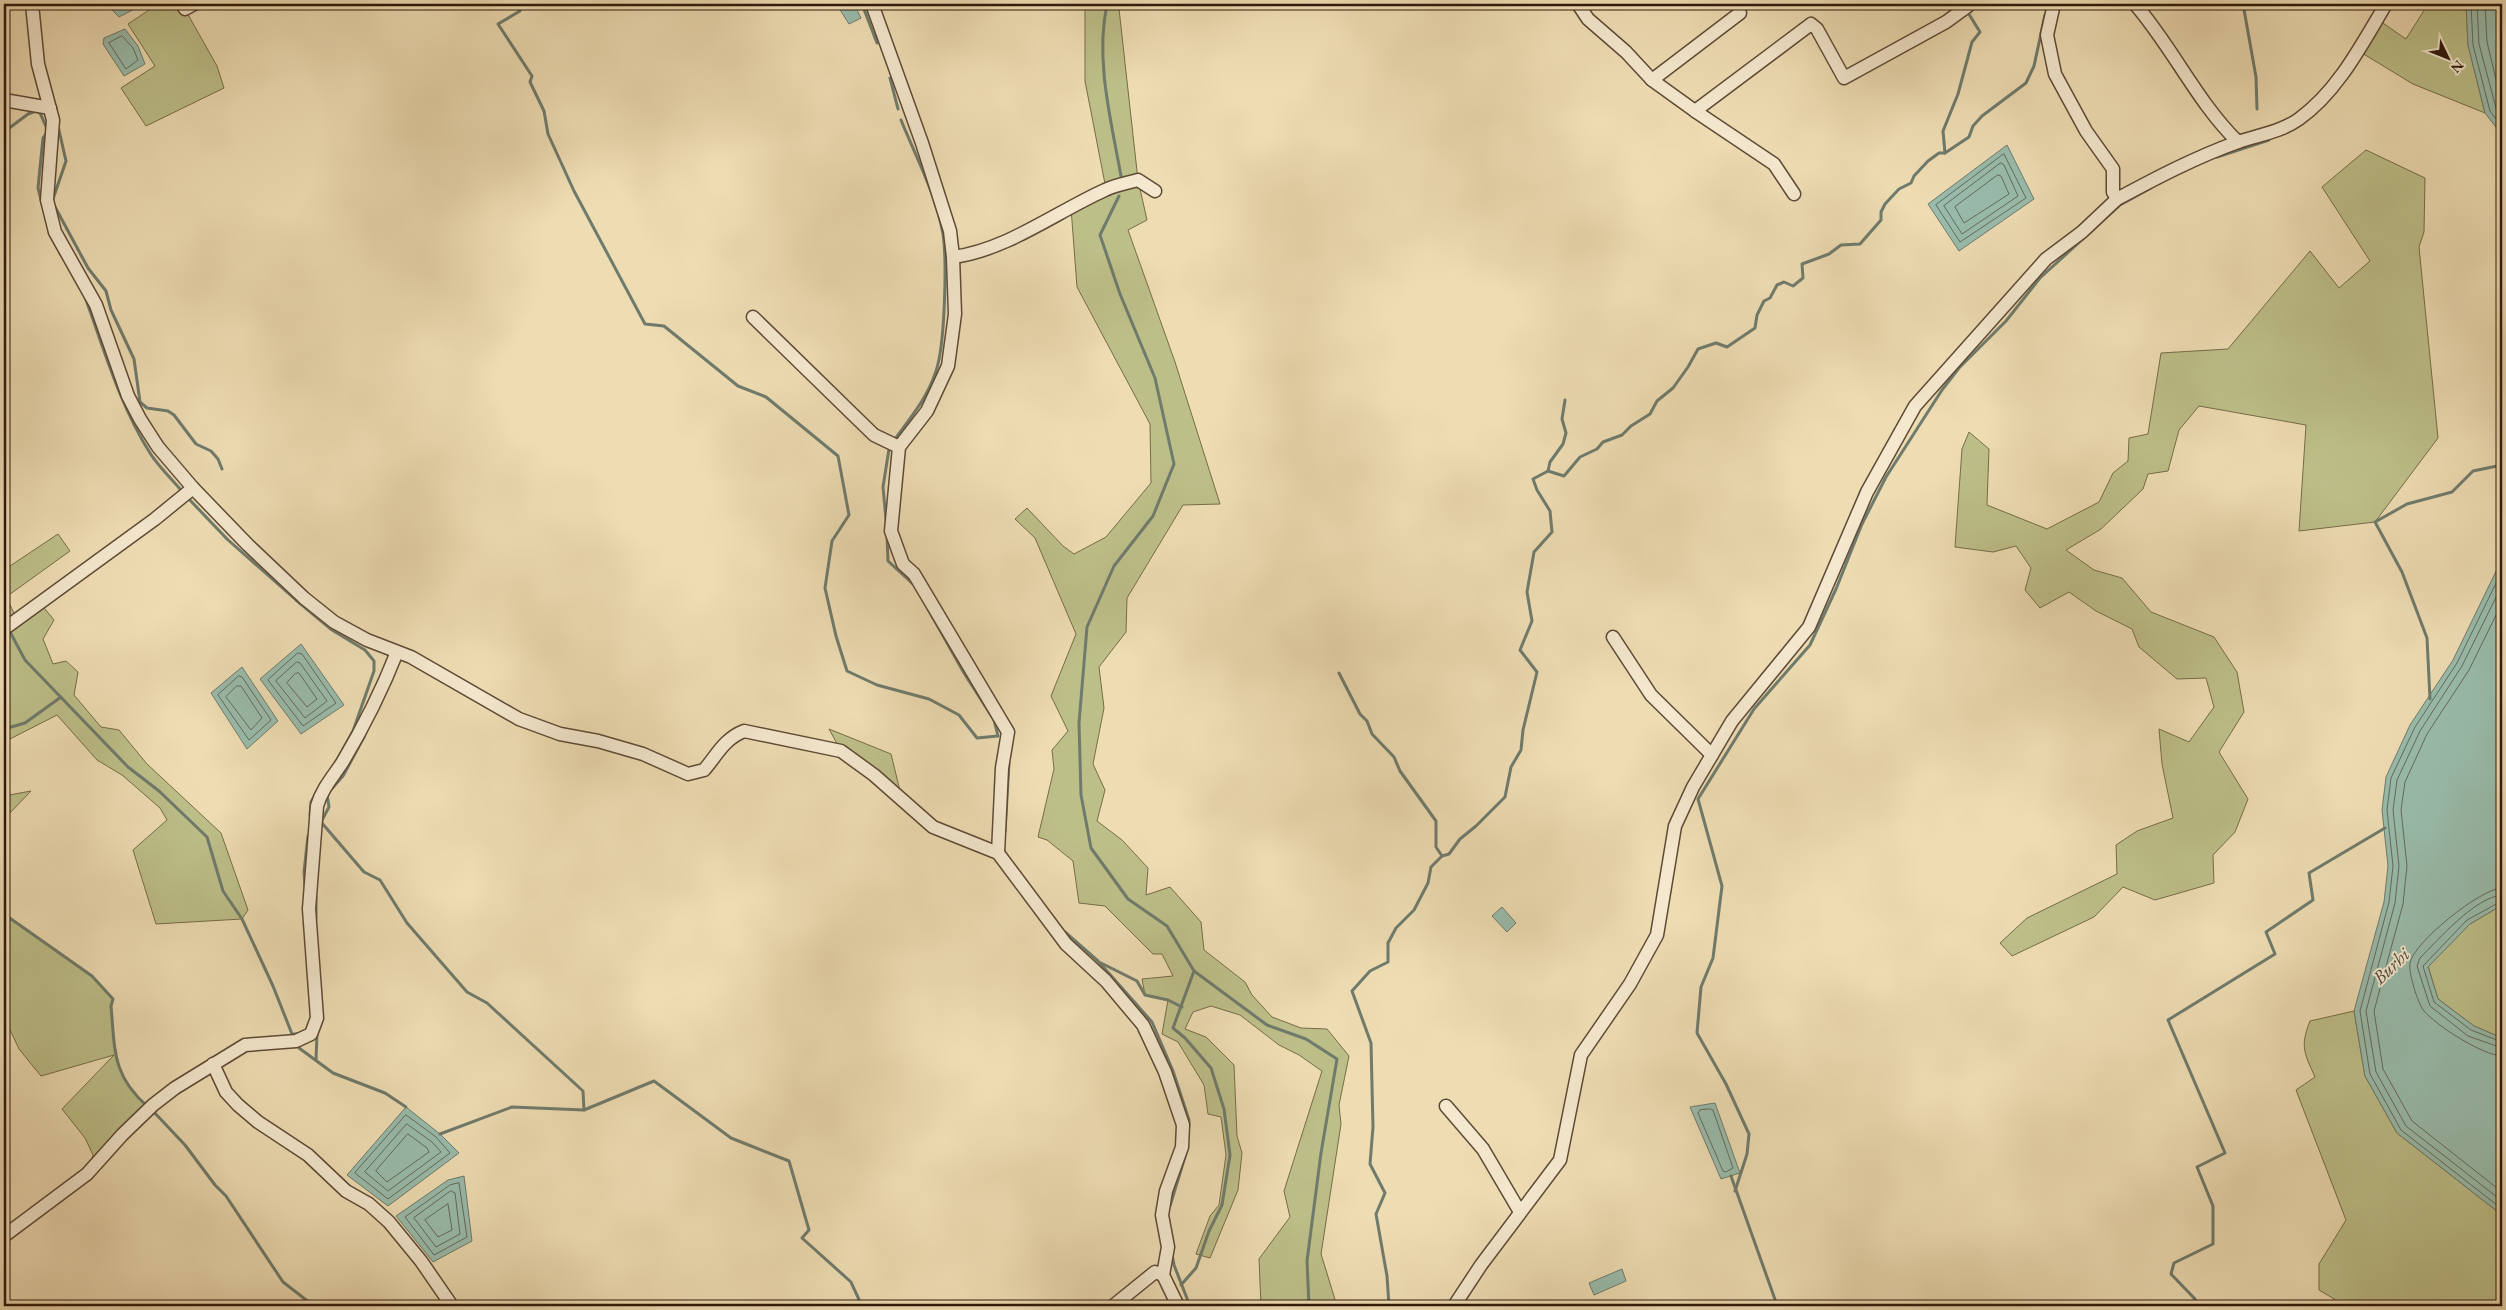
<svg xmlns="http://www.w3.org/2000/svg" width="2506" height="1310" font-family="'EB Garamond',serif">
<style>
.green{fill:#bdbf89;stroke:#766c4a}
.water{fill:#99bcac;stroke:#6f7b6c}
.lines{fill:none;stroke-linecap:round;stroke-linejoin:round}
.shore{stroke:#646a5c;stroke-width:1}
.stream{stroke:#6f7b6c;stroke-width:3}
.street-casing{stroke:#5f4a36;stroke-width:15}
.street{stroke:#f4e8ce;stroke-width:12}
.labels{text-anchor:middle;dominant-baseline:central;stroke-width:4;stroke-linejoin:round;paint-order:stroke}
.water-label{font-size:19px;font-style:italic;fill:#4f4a3c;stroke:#f4e8ce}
</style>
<rect width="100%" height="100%" fill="#eedcb3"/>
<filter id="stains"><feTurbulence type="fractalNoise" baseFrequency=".004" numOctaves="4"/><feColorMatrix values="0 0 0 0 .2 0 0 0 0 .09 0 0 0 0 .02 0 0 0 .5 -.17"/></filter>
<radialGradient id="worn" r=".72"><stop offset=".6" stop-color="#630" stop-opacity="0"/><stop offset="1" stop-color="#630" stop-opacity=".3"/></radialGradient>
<g class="green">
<path d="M 158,4 L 182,4 L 217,66 L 224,88 L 146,126 L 121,88 L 155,66 L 128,24 Z"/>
<path d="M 1085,4 L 1129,4 L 1119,9 L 1138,180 L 1147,220 L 1128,230 L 1175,362 L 1220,504 L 1183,505 L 1127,598 L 1126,632 L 1099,667 L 1104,708 L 1093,764 L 1105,790 L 1097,821 L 1122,840 L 1148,868 L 1146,895 L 1170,887 L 1201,922 L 1204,950 L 1245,982 L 1252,995 L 1272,1017 L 1301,1028 L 1327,1029 L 1349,1056 L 1339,1105 L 1341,1124 L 1321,1254 L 1337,1306 L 1261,1306 L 1259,1259 L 1290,1217 L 1284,1191 L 1322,1071 L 1299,1055 L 1279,1045 L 1240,1015 L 1211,1006 L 1193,1012 L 1185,1029 L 1206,1037 L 1234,1065 L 1237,1136 L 1242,1153 L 1238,1190 L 1210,1258 L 1196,1254 L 1210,1216 L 1219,1205 L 1226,1155 L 1221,1117 L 1208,1114 L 1204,1085 L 1178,1042 L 1162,1034 L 1168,1000 L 1145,995 L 1142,979 L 1173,976 L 1162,954 L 1153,954 L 1105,906 L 1079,903 L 1073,861 L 1047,840 L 1038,837 L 1054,769 L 1052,750 L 1068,731 L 1051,696 L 1076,634 L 1035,538 L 1015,519 L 1027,508 L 1063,546 L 1074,554 L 1106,537 L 1151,483 L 1150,424 L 1077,287 L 1071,208 L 1106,189 L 1085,81 Z"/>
<path d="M 2428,4 L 2466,4 L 2468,45 L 2485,113 L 2413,84 L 2357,50 L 2377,19 L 2406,39 Z"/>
<path d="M 2366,150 L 2425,178 L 2424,232 L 2419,247 L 2438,438 L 2375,522 L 2299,531 L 2306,425 L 2199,406 L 2179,430 L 2168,471 L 2148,474 L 2143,489 L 2101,529 L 2066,550 L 2094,570 L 2122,578 L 2151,612 L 2214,637 L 2237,672 L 2244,712 L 2219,752 L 2248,799 L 2235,832 L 2213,855 L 2214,883 L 2155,900 L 2123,887 L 2094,917 L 2012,956 L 2000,943 L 2027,918 L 2117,874 L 2116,845 L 2137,831 L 2173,818 L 2162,764 L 2159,729 L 2189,742 L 2214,707 L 2206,678 L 2177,679 L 2139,647 L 2132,629 L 2096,611 L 2069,592 L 2040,608 L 2025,590 L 2031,568 L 2016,546 L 1993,552 L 1955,547 L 1962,449 L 1969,432 L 1989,449 L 1987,505 L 2047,529 L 2099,502 L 2113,473 L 2128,461 L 2129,438 L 2148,434 L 2161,353 L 2228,349 L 2310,251 L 2339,288 L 2370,261 L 2322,187 Z"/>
<path d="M 58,534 L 70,551 L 6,597 L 17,619 L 40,603 L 54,620 L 43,639 L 53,664 L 66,661 L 78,672 L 74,695 L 101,727 L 119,730 L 147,764 L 221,833 L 248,910 L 242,919 L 156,924 L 133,850 L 167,820 L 160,808 L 122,775 L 97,760 L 57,715 L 4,742 L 4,570 Z"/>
<path d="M 829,729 L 891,754 L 903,803 L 841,751 Z"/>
<path d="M 31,791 L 7,816 L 4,818 L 4,796 Z"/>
<path d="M 2502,905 L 2502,1038 L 2474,1026 L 2438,999 L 2428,966 L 2470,924 Z"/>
<path d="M 5,915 L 92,976 L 113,999 L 111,1006 C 115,1050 112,1075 147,1107 L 87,1174 L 93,1155 L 85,1138 L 62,1109 L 114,1055 L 41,1076 L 19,1049 L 4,1017 Z"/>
<path d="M 2354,1011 L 2365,1076 L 2397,1133 L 2502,1215 L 2502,1306 L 2346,1306 L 2319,1290 L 2319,1264 L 2346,1220 L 2296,1090 L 2315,1077 C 2304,1053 2300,1046 2310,1021 Z"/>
</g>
<g class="water">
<path d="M 106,4 L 144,4 L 119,17 Z"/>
<path d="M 839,4 L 854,4 L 861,18 L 849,24 L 837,5 Z"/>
<path d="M 2466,4 L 2502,4 L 2502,135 L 2485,113 L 2468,45 Z"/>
<path d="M 125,29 L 138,46 L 145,64 L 124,76 L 103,44 L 104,38 Z"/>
<path d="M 2007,145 L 2034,199 L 1959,251 L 1928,204 Z"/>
<path d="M 2502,559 L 2502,905 L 2470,924 L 2428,967 L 2438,999 L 2474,1026 L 2502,1038 L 2502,1215 L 2397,1133 L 2365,1076 L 2354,1011 L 2384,902 L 2388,866 L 2382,810 L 2386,777 L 2410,725 L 2453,660 Z"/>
<path d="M 301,644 L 344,705 L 301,734 L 260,679 Z"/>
<path d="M 242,667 L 278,721 L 247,749 L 211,693 Z"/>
<path d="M 1502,907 L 1516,923 L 1507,932 L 1492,916 Z"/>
<path d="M 1715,1103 L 1740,1173 L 1721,1179 L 1690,1107 Z"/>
<path d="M 406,1107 L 440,1134 L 459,1153 L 388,1206 L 347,1175 Z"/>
<path d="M 464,1176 L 472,1241 L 433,1262 L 396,1216 L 448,1180 Z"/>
<path d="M 1622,1269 L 1626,1281 L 1594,1295 L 1589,1283 Z"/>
</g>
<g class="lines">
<g class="shore">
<path d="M 2471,4 L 2473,45 L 2490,111 L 2502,127"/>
<path d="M 2477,4 L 2479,44 L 2496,108 L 2502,117"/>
<path d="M 2485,4 L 2487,42 L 2502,104"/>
<path d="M 122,36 L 133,48 L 138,60 L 126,69 L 109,43 Z"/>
<path d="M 2004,154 L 2026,198 L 1960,242 L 1936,205 Z"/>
<path d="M 2001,163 L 2004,165 L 2018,196 L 1962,234 L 1944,206 Z"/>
<path d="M 1998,175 L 2001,176 L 2009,194 L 1964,223 L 1955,207 Z"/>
<path d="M 2502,571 L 2457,663 L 2415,727 L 2391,778 L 2387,810 L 2393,866 L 2389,902 L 2360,1011 L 2370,1074 L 2401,1130 L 2502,1209"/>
<path d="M 2502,585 L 2462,666 L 2420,731 L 2397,780 L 2393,810 L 2399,866 L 2395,903 L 2366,1011 L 2376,1072 L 2406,1126 L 2502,1201"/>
<path d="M 2502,603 L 2469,670 L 2427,734 L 2405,782 L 2401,810 L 2407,866 L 2403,904 L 2374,1011 L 2383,1069 L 2412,1121 L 2502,1192"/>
<path d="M 298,653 L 302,654 L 336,703 L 303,726 L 268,680 Z"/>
<path d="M 297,662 L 300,663 L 327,701 L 305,718 L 276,681 Z"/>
<path d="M 296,673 L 299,673 L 317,699 L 307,707 L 287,683 Z"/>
<path d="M 239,676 L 242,677 L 271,720 L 249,740 L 218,695 Z"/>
<path d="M 237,686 L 241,686 L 262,718 L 251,730 L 226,697 Z"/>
<path d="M 2502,888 C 2481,888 2413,943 2410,963 C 2408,972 2418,1004 2424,1011 C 2437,1026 2482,1055 2502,1056"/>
<path d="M 2502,895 C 2475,897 2438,940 2420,958 L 2417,966 L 2430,1006 L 2468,1036 L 2502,1048"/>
<path d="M 2502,901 L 2467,920 L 2423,966 L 2434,1002 L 2471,1030 L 2502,1042"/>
<path d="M 1710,1109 L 1713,1110 L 1733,1168 L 1726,1172 L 1723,1171 L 1698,1113 L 1700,1110 Z"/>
<path d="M 406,1115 L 436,1137 L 450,1153 L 388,1199 L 355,1173 Z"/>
<path d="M 407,1124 L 432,1142 L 441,1152 L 388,1191 L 365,1172 Z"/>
<path d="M 408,1134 L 427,1148 L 429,1152 L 387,1182 L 376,1171 Z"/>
<path d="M 459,1183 L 467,1237 L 434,1255 L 405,1217 L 450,1185 Z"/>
<path d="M 451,1191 L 455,1193 L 460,1234 L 436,1247 L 414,1218 Z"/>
<path d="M 448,1204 L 452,1230 L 438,1237 L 425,1220 Z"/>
</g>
<g class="stream">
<path d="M 517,4 L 520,11 L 498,24 L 532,76 L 530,82 L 544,111 L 548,134 L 574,191 L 645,324 L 664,326 L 738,386 L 766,397 L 838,456 L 849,515 L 832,541 L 825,588 L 836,636 L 847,671 L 877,685 L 929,699 L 959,715 L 977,738 L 998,736 L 994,720 L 964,673 L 928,609"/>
<path d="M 862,4 L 877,43"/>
<path d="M 1107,4 C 1095,60 1111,120 1121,176"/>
<path d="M 2243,4 L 2256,77 L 2257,109"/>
<path d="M 890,78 L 898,109"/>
<path d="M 4,132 L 28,114 L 36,111 L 40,113 L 48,131 L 43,138 L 38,188 L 42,204"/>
<path d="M 1945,153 L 1943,131 L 1958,94 L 1972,42 L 1980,32 L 1967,11"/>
<path d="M 2217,157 L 2269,140"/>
<path d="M 1119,196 L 1100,235 L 1120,294 L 1155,378 L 1174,464 L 1153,516 L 1114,566 L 1087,627 L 1079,723 L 1081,795 L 1091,848 L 1128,899 L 1167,926 L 1194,971 L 1267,1025 L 1306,1039 L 1337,1059 L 1321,1153 L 1307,1261 L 1309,1306"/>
<path d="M 53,199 L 66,161 L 58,126"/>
<path d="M 54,205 L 88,268 L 106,291 L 111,310 L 134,359 L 140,402 L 147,408 L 168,411 L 174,415 L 196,444 L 211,451 L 218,459 L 222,469"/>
<path d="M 49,232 L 61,255"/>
<path d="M 85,297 C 104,349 120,406 150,453 C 158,466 170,477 180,489"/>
<path d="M 895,439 C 911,417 928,397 936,371 C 945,345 947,262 943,234 C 936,194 916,157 901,120"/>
<path d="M 1548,471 L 1550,462 L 1563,444 L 1566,433 L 1562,419 L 1565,400"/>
<path d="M 187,497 L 227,539 L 296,600 L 332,630 L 365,650 L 374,661 L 374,671 L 353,731 L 337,760"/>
<path d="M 886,520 L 883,487 L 889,449"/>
<path d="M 887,537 L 888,561 L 913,584"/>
<path d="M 9,630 L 25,660 L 128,767 L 159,791 L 207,837 L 223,891 L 242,919 L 273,986 L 292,1034 L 299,1034"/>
<path d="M 1339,673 L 1360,714 L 1367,721 L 1372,734 L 1394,757 L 1400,771 L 1436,821 L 1436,847 L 1442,856"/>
<path d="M 2430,699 L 2427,638 L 2402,572 L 2375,522 L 2407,504 L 2452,492 L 2473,471 L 2502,465"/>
<path d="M 4,729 L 25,723 L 61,697"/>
<path d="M 364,737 L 343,776 L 327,794 L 329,807 L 321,822 L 364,872 L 380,880 L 407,923 L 467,992 L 487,1003 L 583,1091 L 584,1110"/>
<path d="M 310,815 L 311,802 L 322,782"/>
<path d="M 1005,832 L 1009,763"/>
<path d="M 305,887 L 304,872 L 308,836"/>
<path d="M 4,914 L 92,976 L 113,999 L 111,1006 C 115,1050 112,1075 147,1106"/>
<path d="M 316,918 L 316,897"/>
<path d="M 1065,932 L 1098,961 L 1152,1022 L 1173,1071 L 1189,1120 L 1189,1126"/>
<path d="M 1101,963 L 1137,981 L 1145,995 L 1168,1000 L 1182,1007"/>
<path d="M 299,1048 L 333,1073 L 385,1093 L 406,1107"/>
<path d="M 316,1060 L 317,1033"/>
<path d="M 152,1110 L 185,1145 L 215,1185 L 226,1196 L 283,1282 L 314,1306"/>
<path d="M 440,1134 L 512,1107 L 584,1110 L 654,1081 L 731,1138 L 789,1161 L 809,1230 L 802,1238 L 851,1282 L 862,1306"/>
<path d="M 1731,1176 L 1777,1305"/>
<path d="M 1735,1191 L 1747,1154 L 1749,1134 L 1726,1084 L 1697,1033 L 1701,987 L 1713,958 L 1722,886 L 1698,799 L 1754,709 L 1810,645 L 1836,589 L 1862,524 L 1886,477 L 1942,390 L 1959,368 L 2006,321 L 2040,278 L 2120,205 L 2151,188"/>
<path d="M 1170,1206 L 1187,1150"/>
<path d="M 1172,1254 L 1174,1265 L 1190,1306"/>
<path d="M 1181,1285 L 1196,1268 L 1209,1231 L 1222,1205 L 1230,1155 L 1224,1109 L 1211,1068 L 1185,1038 L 1173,1028 L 1194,971"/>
<path d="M 1389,1306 L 1387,1276 L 1376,1214 L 1385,1193 L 1370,1164 L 1373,1127 L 1371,1043 L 1352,991 L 1370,971 L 1388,962 L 1388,943 L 1396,928 L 1414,910 L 1428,883 L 1431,867 L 1442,856 L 1449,854 L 1460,839 L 1476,826 L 1505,797 L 1511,767 L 1521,750 L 1523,730 L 1537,672 L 1520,650 L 1532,621 L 1527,592 L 1534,552 L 1552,532 L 1550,511 L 1537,490 L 1533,479 L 1548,471 L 1564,476 L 1580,457 L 1597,449 L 1603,442 L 1622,435 L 1631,426 L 1650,414 L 1657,401 L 1673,388 L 1688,367 L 1698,349 L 1716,343 L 1727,347 L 1755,328 L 1757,315 L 1764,301 L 1770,298 L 1777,285 L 1784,282 L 1793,286 L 1803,278 L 1802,264 L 1829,254 L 1841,245 L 1860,244 L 1881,220 L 1881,212 L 1885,204 L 1899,189 L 1911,183 L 1914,176 L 1928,161 L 1939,153 L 1945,153 L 1969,137 L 1973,126 L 1982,116 L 2026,83 L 2034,66 L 2045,15"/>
<path d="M 2198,1306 L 2195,1299 L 2171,1274 L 2174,1263 L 2213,1244 L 2213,1206 L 2197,1167 L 2225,1153 L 2168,1020 L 2275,954 L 2266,932 L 2313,900 L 2309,873 L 2385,828"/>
</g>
<g class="street-casing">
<g id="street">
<path d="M 32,4 L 38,64 L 53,120 L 47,200 L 55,232 L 96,305 L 128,396 L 140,419 L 158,447 L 193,488 L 248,545 L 304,598 L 334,622 L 367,640 L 411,657 L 519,719 L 560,734 L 598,741 L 643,754 L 688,774 L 704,770 C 717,755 724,739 744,731 L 841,751 L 874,775 L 933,827 L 998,853 L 1066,944 L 1106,981 L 1143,1025 L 1165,1072 L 1183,1125 L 1182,1147 L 1166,1191 L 1162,1215 L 1168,1247 L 1163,1275 L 1178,1306"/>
<path d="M 182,4 L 185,9 L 194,4"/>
<path d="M 872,4 L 922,143 L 950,231 L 953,257 L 955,314 L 948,366 L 927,411 L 899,447 L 891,531 L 903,564 L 914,574 L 1008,732 L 1002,768 L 998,853"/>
<path d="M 1578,4 L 1588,19 L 1626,52 L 1652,80"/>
<path d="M 2135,4 C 2173,48 2197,102 2238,142"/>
<path d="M 4,100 L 50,108"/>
<path d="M 1695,111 L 1652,80 L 1740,13"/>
<path d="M 1794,194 L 1774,164 L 1695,111 L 1811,24 L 1817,29 L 1844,78 L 1946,22 L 1968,6 L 1967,4"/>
<path d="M 2117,199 C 2156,178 2196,157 2238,142 C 2258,135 2281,132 2299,119 C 2338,91 2362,44 2386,4"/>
<path d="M 953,257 C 1007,250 1056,212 1105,190 C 1115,185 1127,183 1138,180 L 1155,191"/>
<path d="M 753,317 L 874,435 L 899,447"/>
<path d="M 4,629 L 155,519 L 193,488"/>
<path d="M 1613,637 L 1651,695 L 1712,755"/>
<path d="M 213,1064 L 226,1092 L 238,1105 L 258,1122 L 308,1155 L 346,1191 L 369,1204 L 389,1222 L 421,1261 L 452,1306"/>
<path d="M 1446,1106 L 1483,1149 L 1520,1212"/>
<path d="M 4,1236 L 87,1174 L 122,1135 L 153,1105 L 175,1088 L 245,1045 L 296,1041 L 311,1034 L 317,1018 L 309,909 L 317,806 C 322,789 332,778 342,763 C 363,728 382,690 397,652"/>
<path d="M 1113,1306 L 1155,1272 L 1163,1275"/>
<path d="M 1454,1306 L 1481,1265 L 1560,1160 L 1581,1055 L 1630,984 L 1657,935 L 1675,826 L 1693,787 L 1732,721 L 1809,627 L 1867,492 L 1915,406 L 2046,259 L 2082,232 L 2117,199 L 2113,192 L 2113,169 L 2086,131 L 2055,74 L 2047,35 L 2054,4"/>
</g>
</g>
<use href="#street" class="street"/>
</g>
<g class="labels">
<g class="water-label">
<text transform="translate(2391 966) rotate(-44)">Burhi</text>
</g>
</g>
<rect width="2506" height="1310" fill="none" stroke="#eedcb3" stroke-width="20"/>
<rect x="5" y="5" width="2496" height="1300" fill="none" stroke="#2f190c" stroke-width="2.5"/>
<rect x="10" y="10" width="2486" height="1290" fill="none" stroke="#2f190c"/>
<g transform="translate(2448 58) rotate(133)" stroke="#f4e8ce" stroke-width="4" paint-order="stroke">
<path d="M0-4L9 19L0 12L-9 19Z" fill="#2f190c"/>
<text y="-8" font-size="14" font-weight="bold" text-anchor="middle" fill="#2f190c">N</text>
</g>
<rect width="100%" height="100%" filter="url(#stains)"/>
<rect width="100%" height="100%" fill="url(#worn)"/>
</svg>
